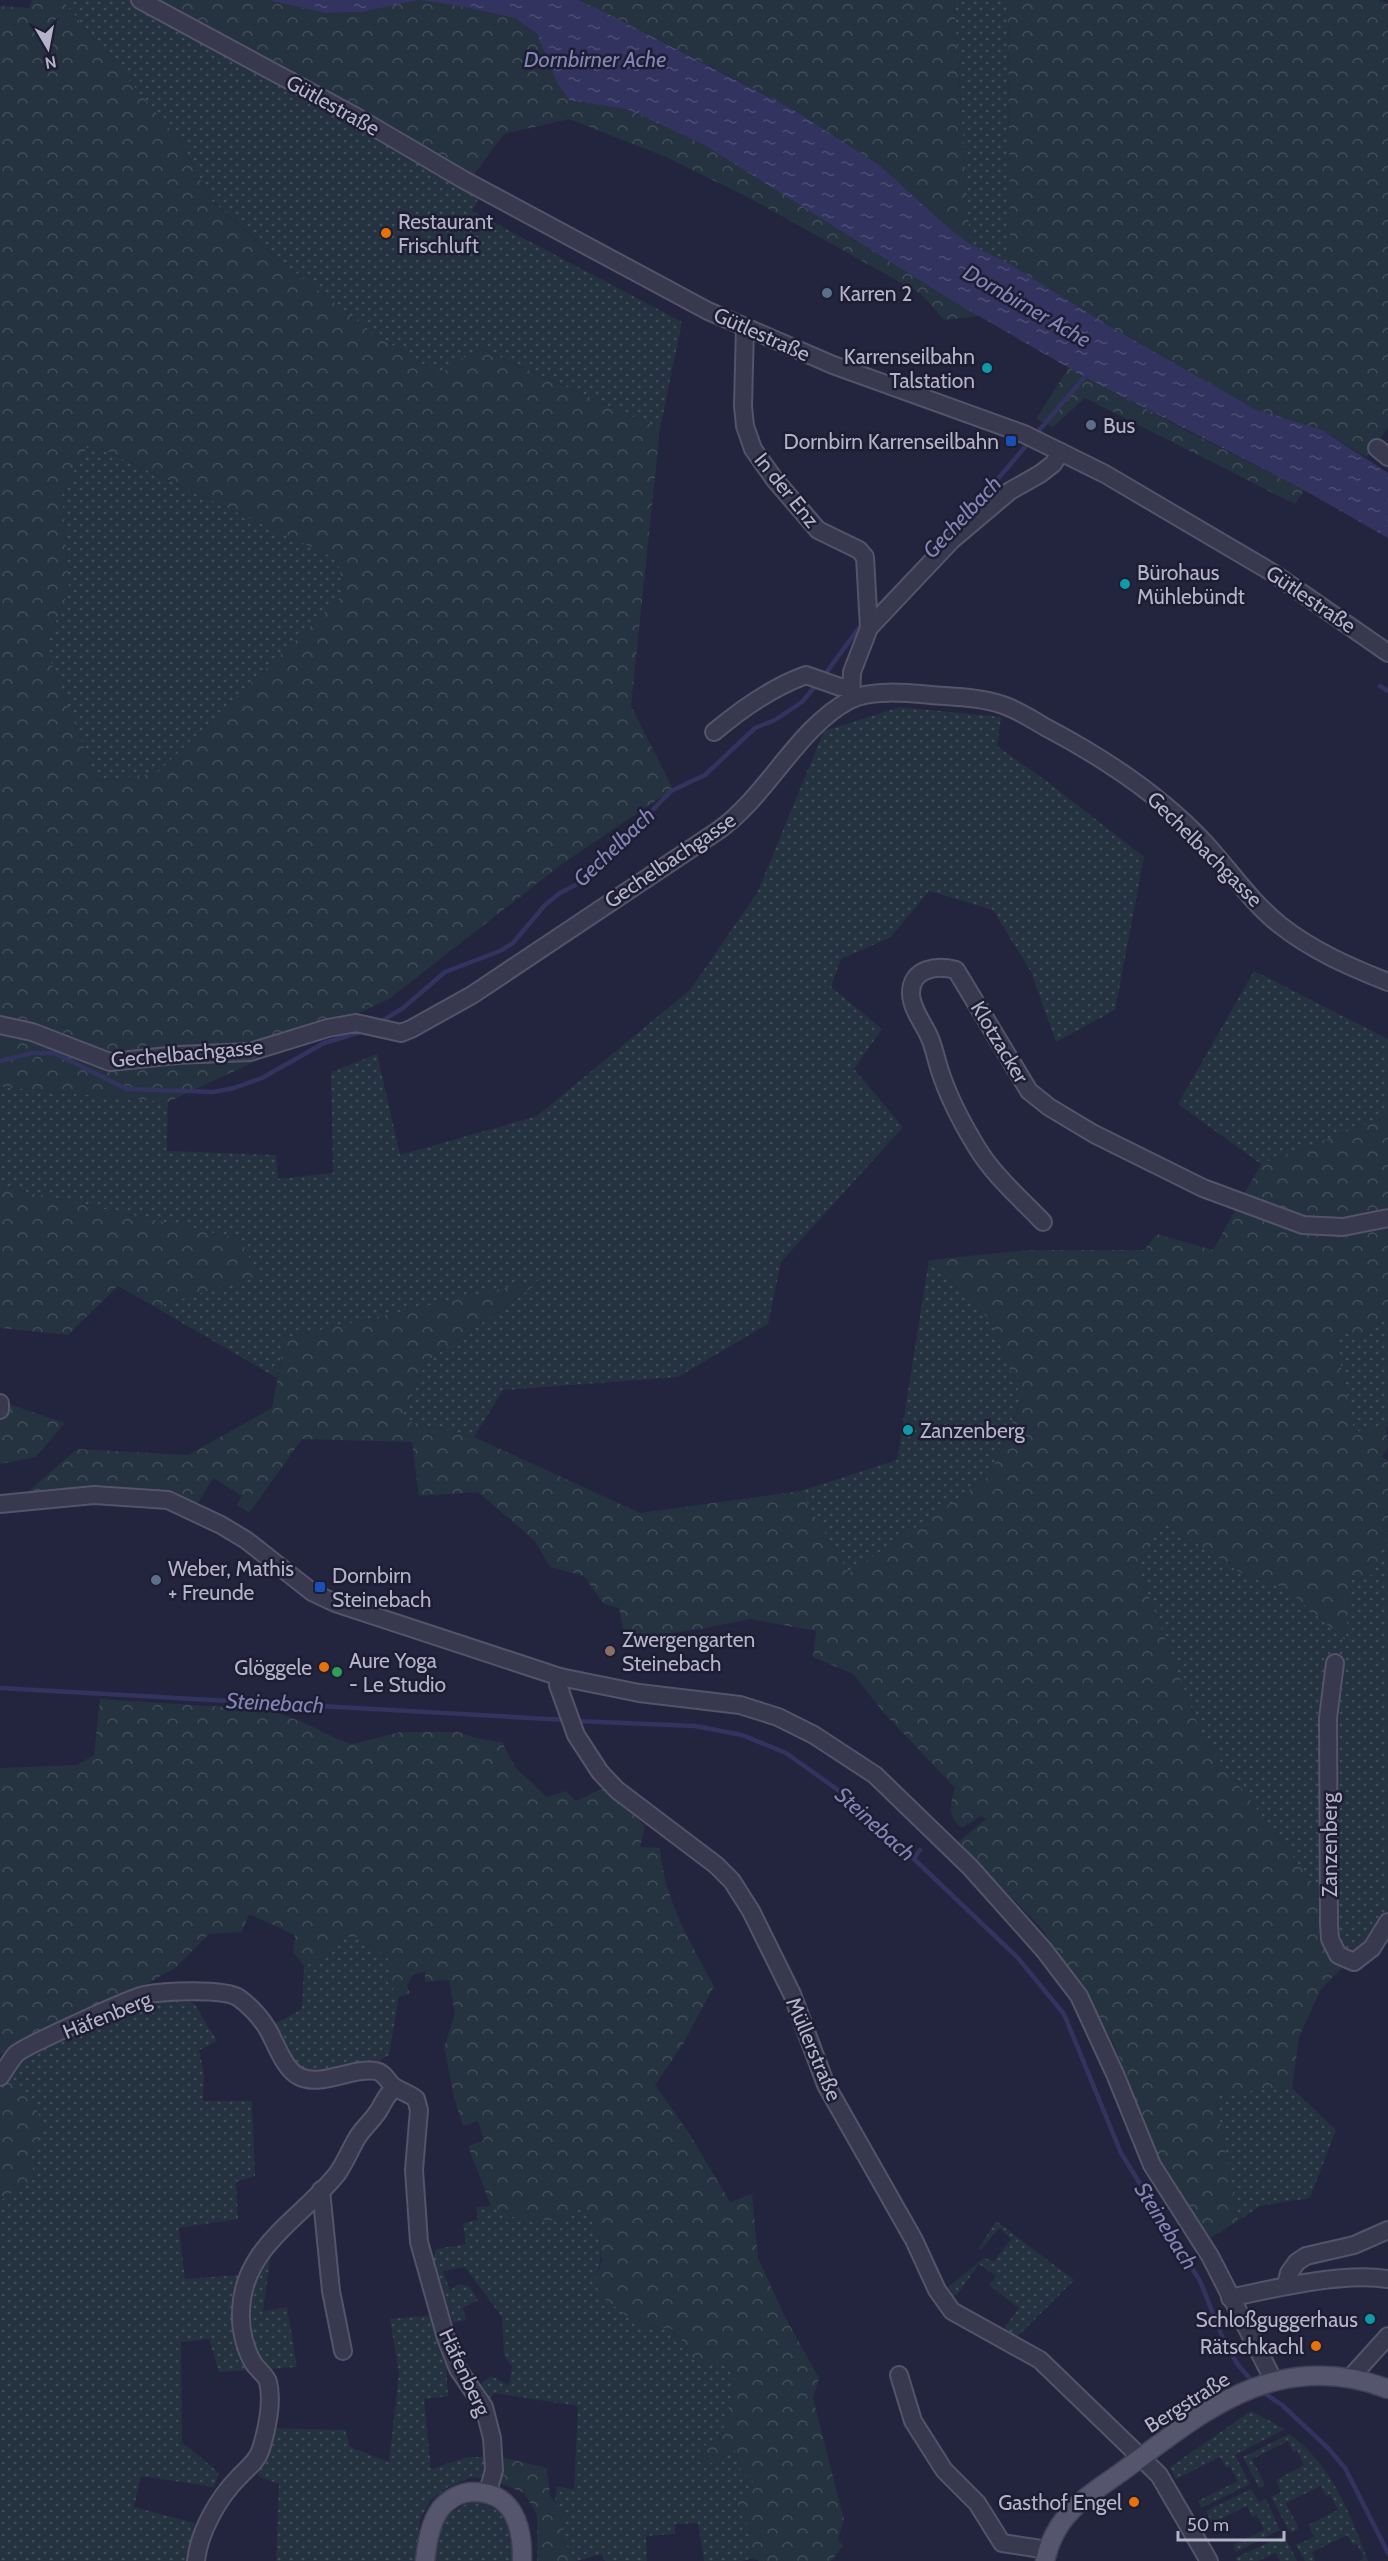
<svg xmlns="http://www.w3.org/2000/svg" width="1388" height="2561" font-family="Cabin,sans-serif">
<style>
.green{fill:url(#green-dots)}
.forest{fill:url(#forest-crowns);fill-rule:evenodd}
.water{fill:url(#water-ripples)}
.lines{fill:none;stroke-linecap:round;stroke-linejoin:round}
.stream{stroke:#32335f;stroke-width:4.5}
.minor-casing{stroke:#535369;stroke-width:20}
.major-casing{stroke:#414157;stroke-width:21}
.minor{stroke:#38384e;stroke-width:16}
.major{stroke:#55566e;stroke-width:18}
.food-dot{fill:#e8710a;stroke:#1d1d33;stroke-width:2}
.service-dot{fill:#5c6f8a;stroke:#1d1d33;stroke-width:2}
.culture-dot{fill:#0f9aa8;stroke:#1d1d33;stroke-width:2}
.transit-dot{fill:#1a4fb4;stroke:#1d1d33;stroke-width:2}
.education-dot{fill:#8d6e63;stroke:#1d1d33;stroke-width:2}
.leisure-dot{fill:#2e9e5b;stroke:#1d1d33;stroke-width:2}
.labels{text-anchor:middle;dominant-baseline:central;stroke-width:5;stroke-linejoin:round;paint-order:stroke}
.street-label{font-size:21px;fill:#b4b3c9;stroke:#1d1d33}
.poi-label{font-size:21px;fill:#b4b3c9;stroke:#1d1d33;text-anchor:start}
.water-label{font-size:22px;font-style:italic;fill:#8284b6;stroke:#1d1d33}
</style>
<defs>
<pattern id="green-dots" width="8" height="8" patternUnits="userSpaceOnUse" patternTransform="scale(1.5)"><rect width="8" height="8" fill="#25323f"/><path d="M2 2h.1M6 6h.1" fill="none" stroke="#424d59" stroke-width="1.8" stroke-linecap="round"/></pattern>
<pattern id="forest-crowns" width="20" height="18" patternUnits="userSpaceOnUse" patternTransform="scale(1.5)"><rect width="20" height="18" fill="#25323f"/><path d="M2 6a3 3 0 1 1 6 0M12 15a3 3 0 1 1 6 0" fill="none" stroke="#424d59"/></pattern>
<pattern id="water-ripples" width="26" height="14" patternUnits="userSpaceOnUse" patternTransform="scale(1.5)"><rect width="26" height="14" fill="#32335f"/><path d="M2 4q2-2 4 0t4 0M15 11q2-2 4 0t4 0" fill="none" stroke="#4d4e75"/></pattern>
</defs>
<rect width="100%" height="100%" fill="#23253e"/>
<g class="green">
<path d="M 62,0 L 134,0 L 482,192 L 472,211 L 682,322 L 660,429 L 480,348 L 439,374 L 373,333 L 282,262 L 211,200 L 183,145 Z"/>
<path d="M 954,0 L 1008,0 L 1010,264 L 970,244 Z"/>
<path d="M 88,443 L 337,559 L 345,593 L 157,773 L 97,781 L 45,647 L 69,590 L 62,494 Z"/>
<path d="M 900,707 L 1001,717 L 997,746 L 1049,783 L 1144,857 L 1115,1010 L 1056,1042 L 1031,972 L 993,910 L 929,891 L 891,937 L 841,959 L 831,987 L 882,1029 L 854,1069 L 903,1127 L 781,1262 L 768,1324 L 678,1377 L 503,1390 L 474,1437 L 401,1420 L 426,1362 L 543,1280 L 285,1338 L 277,1378 L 155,1307 L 257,1276 L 241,1239 L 0,1186 L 0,1087 L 168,1102 L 167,1151 L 276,1155 L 278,1179 L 333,1173 L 331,1072 L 377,1054 L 400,1155 L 537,1116 L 690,990 L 757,893 L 824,731 Z"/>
<path d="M 1254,971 L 1388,1039 L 1388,1116 L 1261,1164 L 1178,1104 Z"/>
<path d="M 929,1260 L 990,1320 L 1022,1398 L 989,1477 L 849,1574 L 800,1491 L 897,1460 Z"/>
<path d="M 1388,1317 L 1388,1431 L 1386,1423 L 1369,1431 L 1354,1431 L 1336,1341 L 1348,1330 L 1358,1337 Z"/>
<path d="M 1163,1521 L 1246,1576 L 1285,1588 L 1345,1640 L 1352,1576 L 1373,1574 L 1388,1526 L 1388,1910 L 1346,1964 L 1321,1894 L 1203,1738 L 1136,1563 Z"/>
<path d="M 345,1937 L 360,1937 L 393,1963 L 388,1982 L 399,1997 L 389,2055 L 372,2065 L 312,2074 C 291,2071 281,2041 273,2025 L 302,2009 L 304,1966 L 330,1954 Z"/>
<path d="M 136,1990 L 194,2003 L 217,2041 L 199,2050 L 204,2074 L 203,2101 L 252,2101 L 255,2176 L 236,2182 L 238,2219 L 179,2228 L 185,2279 L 251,2274 L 271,2251 L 263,2311 L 287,2307 L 297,2367 L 219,2372 L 209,2339 L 181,2342 L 182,2442 L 219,2473 L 214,2487 L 141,2476 L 134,2507 L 194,2523 L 191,2561 L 0,2561 L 0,2201 L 34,2178 L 30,2153 L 44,2128 L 4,2082 L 11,2053 Z"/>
<path d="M 1292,2088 L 1336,2130 L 1310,2198 L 1260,2206 L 1238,2221 L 1215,2093 Z"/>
<path d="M 491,2206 L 513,2217 L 576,2209 L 587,2210 C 598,2234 606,2250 596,2275 L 640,2326 L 670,2329 L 706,2365 L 716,2361 L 728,2367 L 735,2380 L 722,2435 L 713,2445 L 720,2460 L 735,2450 L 742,2473 L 753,2481 L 753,2492 L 736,2502 L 754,2538 L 746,2554 L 753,2558 L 742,2561 L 704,2561 L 698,2523 L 675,2524 L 675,2534 L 646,2536 L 647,2561 L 605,2561 L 601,2554 L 577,2561 L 561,2538 L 567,2516 L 555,2501 L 557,2486 L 574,2490 L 578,2406 L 494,2393 L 490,2400 L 479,2385 L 491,2376 L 509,2385 L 512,2367 L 504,2355 L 502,2317 L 465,2267 L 443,2271 L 450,2291 L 458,2284 L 469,2286 L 478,2300 L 463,2308 L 466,2320 L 453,2323 L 433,2259 L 436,2249 L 466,2244 L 463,2223 L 478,2220 L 476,2207 Z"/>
<path d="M 996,2221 L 1074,2280 L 1015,2339 L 1002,2331 L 1019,2308 L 989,2285 L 996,2276 L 979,2264 L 957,2295 L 953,2296 L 948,2287 L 984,2258 L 994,2261 L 1011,2239 L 999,2228 L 981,2250 L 979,2248 Z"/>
<path d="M 432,2315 L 446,2362 L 448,2396 L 424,2399 L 431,2469 L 468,2457 L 500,2457 L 500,2483 L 472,2477 L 448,2487 L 430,2501 L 420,2520 L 415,2561 L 276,2561 L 279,2484 L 258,2476 L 270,2428 L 345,2430 L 350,2447 L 389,2462 L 399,2373 L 390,2319 Z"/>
<path d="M 1251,2411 L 1285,2429 L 1235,2455 L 1250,2484 L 1201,2508 L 1198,2501 L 1238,2481 L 1230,2466 L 1226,2468 L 1220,2457 L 1176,2479 L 1170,2467 Z"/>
<path d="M 1289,2434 C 1331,2462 1352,2518 1368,2561 L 1359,2561 L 1364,2558 L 1357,2544 L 1353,2545 L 1347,2535 L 1312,2552 L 1315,2561 L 1305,2561 L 1296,2545 L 1314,2537 L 1308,2525 L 1338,2510 L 1330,2494 L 1326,2496 L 1321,2486 L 1286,2503 L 1299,2529 L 1290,2533 L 1271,2497 L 1281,2492 L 1276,2480 L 1304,2465 L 1297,2451 L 1293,2452 L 1288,2441 L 1252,2459 L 1265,2485 L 1259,2488 L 1243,2457 Z"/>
<path d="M 1251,2489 L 1259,2502 L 1266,2499 L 1280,2530 L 1236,2552 L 1233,2545 L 1264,2530 L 1257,2515 L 1252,2517 L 1247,2506 L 1212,2523 L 1206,2511 Z"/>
<path d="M 476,2501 C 510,2511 513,2529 515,2561 L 433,2561 C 439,2529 442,2510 476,2501 Z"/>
<path d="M 1284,2535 L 1297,2561 L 1280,2561 L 1275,2553 L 1258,2561 L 1237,2561 L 1235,2558 Z"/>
</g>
<g class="forest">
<path d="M 32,0 L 62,0 L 183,145 L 211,201 L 282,262 L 373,333 L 439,374 L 479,348 L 660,429 L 631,706 L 673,789 L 562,864 L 389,999 L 168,1102 L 0,1087 L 0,6 L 29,8 ZM 89,443 L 337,559 L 345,593 L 157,773 L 97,781 L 45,647 L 69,590 L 62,494 Z"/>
<path d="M 133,0 L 268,0 L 325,13 L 362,12 L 419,0 L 458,6 L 515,18 L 537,34 L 557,83 L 569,100 L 630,110 L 706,146 L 980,316 L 944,320 L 921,294 L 753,200 L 666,157 L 569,119 L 504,134 L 467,184 Z"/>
<path d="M 578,0 L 954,0 L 970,244 L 792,109 L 724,73 Z"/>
<path d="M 1008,0 L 1378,0 L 1388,4 L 1388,428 L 1366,457 L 1322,430 L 1255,409 L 1109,326 L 1010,264 Z"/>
<path d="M 1069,367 L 1181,428 L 1304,490 L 1295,504 L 1085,398 L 1053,427 L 1036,419 Z"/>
<path d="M 1388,1116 L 1388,1317 L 1358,1337 L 1348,1331 L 1336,1341 L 1354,1431 L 1369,1431 L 1386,1423 L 1388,1447 L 1382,1457 L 1388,1461 L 1388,1526 L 1373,1575 L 1352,1577 L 1345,1640 L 1285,1588 L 1246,1576 L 1164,1522 L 1136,1563 L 1203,1738 L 1321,1894 L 1346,1964 L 1321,1989 L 1299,2037 L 1292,2088 L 1215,2093 L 1238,2221 L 1207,2240 L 1157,2162 L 1114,2044 L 1084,1993 L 1042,1929 L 958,1842 L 986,1819 L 981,1816 L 962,1828 C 947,1817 950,1804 955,1788 L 884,1713 L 853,1674 L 813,1657 L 816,1631 L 750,1619 L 701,1629 L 644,1637 L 623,1629 L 619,1608 L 604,1604 L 584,1576 L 550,1567 L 535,1541 L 478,1492 L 419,1496 L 412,1442 L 302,1439 L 249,1513 L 237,1505 L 242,1496 L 213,1478 L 197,1505 L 185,1497 L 98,1488 L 31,1494 L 30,1490 L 77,1449 L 188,1455 L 272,1408 L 285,1338 L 544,1279 L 426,1362 L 401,1420 L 474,1437 L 640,1513 L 800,1491 L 849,1573 L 989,1477 L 1022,1399 L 990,1320 L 929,1260 L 1029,1250 L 1144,1250 L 1157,1234 L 1213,1250 L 1261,1164 Z"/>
<path d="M 0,1186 L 241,1239 L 257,1276 L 155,1307 L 118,1286 L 68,1335 L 0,1328 Z"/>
<path d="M 0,1401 L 65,1423 L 36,1457 L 0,1464 Z"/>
<path d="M 100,1699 L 270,1710 L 303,1722 L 335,1738 L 352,1744 L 401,1732 L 458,1732 L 479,1739 L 502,1742 L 515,1767 L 547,1797 L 566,1791 L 576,1801 L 605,1787 L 645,1826 L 640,1847 L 660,1848 C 664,1899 690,1942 714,1986 L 683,2044 L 655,2085 L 689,2133 L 730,2202 L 752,2194 L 758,2258 L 784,2315 L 819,2378 L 813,2398 L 844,2520 L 838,2539 L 843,2546 L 831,2561 L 759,2561 L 745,2554 L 754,2538 L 736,2501 L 753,2492 L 753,2481 L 742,2473 L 735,2450 L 720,2460 L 708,2464 L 697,2454 L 705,2445 L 713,2445 L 722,2435 L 735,2380 L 728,2368 L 716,2361 L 706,2365 L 688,2355 L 689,2348 L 671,2329 L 640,2326 L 598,2294 L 596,2275 L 602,2260 L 598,2236 L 587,2210 L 576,2209 L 567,2222 L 513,2217 L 491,2206 L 468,2146 L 484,2140 L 478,2121 L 463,2126 L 454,2098 L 444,2047 L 455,2014 L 449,1980 L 425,1982 L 425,1971 L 413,1975 L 407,1986 L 410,1994 L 399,1997 L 388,1982 L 393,1963 L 360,1937 L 345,1937 L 330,1954 L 304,1966 L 293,1952 L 295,1935 L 249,1914 L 242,1932 L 209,1934 L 175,1968 L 136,1990 L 11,2053 L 0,2054 L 0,1768 L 77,1765 L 94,1755 Z"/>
<path d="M 4,2082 L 20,2085 L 33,2100 L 44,2128 L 30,2153 L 34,2178 L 0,2201 L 0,2087 Z"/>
<path d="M 500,2457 L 547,2468 L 550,2496 L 567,2516 L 561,2539 L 577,2561 L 537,2561 L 537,2515 L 524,2493 L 500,2483 Z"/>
</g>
<path class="water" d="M 268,0 L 578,0 L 600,10 L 792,109 L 879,165 L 944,224 L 970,244 L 1010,264 L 1109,326 L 1255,409 L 1322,430 L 1388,473 L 1388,538 L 1304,490 L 1085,377 L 956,303 L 706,146 L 630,110 L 569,100 L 557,83 L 537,34 L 515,18 L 458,6 L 419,0 L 362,12 L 325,13 Z"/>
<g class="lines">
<g class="stream">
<path d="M 874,610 L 974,507 L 1087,374"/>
<path d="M 823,677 L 864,621"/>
<path d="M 1380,686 L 1388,691"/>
<path d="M 379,1023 L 403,1008 L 445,972 L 500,951 L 513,943 L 545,905 L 560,893 L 587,879 L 620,836 L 637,826 L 671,791 L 705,775 L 755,728 L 775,720 L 802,702 L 818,683"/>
<path d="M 0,1061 L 32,1053 L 54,1053 L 127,1089 L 213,1092 L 234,1088 L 262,1078 L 324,1043 L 364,1031"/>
<path d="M 0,1688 L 566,1720"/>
<path d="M 575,1721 L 695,1726 L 742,1735 L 786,1753 L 852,1800 L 1017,1957 L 1064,2014 L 1121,2153 L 1200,2281 L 1224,2341 L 1238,2365 L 1253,2382"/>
<path d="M 914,1858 L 920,1850"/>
<path d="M 1261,2391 L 1282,2405 L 1328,2448 L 1345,2468 L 1388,2553"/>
</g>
<g class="minor-casing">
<g id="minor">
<path d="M 140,0 L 355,116 L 464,180 L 708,311 L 833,365 L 1024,434 L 1105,474 L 1273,573 L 1388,653"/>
<path d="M 745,327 L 743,406 L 745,426 L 753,449 L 775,480 L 818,530 L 859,550 L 865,557 L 869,628"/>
<path d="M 1377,448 L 1388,457"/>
<path d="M 851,699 L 852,672 L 869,628 L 952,540 L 1010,491 L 1040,474 L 1053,464 L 1061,452"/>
<path d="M 714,732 C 740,710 773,687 806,675 L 840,687 L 851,687"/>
<path d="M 0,1025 L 32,1032 L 110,1062 L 177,1055 L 250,1052 L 328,1028 L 356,1023 L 401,1033 L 411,1029 L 472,995 L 719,830 C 768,795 798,727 850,700 C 870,689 909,693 931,695 C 955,697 980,697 1003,705 C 1018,710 1033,720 1047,728 C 1104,758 1159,794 1204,842 C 1229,869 1251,902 1280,925 C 1313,951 1350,967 1388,982"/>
<path d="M 1043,1222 C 1020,1198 993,1175 976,1146 C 962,1123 948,1096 940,1071 C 936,1059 934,1047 929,1036 C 923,1023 911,1008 911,993 C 911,968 937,965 956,970 L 1029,1091 L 1049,1107 L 1094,1134 L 1203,1188 L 1303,1225 L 1343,1227 L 1388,1218"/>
<path d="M 0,1403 L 0,1410"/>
<path d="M 0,1504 L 94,1495 L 168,1500 L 221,1525 L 246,1540 L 312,1592 L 335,1603 L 560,1677 L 639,1693 L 740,1705 L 778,1717 L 814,1735 L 875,1775 L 970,1867 L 1044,1950 L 1079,1996 L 1115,2074 L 1152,2165 L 1210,2256 L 1274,2381"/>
<path d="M 1335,1663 L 1328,1718 L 1329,1924 L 1330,1939 L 1338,1955 L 1354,1962 L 1372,1948 L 1388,1922"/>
<path d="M 560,1677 L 558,1685 L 576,1735 L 600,1772 L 617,1790 L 716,1865 L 732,1881 L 751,1911 L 792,1994 L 826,2085 L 914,2240 L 937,2290 L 952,2311 L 1040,2360 L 1159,2475 L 1209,2561"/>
<path d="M 0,2077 C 5,2070 10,2061 16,2054 C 23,2047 130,1998 144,1995 C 163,1991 225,1988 239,1998 C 250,2006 260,2017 267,2028 C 276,2043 284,2070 300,2077 C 323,2087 351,2067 376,2071 C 386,2073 388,2084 396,2088 C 403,2092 410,2094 416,2099 L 419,2110 L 414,2170 L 419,2242 L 446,2338 L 458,2369 L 484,2407 L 492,2438 L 494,2470 L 488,2492"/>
<path d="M 321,2190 L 331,2291 L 343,2351"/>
<path d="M 1286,2285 L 1289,2273 L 1297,2262 L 1306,2256 L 1354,2245 L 1388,2230"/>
<path d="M 1230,2298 C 1274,2288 1344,2272 1388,2279"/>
<path d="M 899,2375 L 913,2421 L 944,2470 L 977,2503 L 1002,2543 L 1048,2550"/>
<path d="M 1350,2378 L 1388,2336"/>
<path d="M 196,2561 C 199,2532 218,2498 239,2477 C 247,2468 257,2462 261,2449 C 267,2430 273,2401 268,2382 C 266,2375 258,2370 254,2364 C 245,2350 240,2328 241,2312 C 242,2247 301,2219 337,2174 C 345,2163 350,2150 357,2138 C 363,2128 373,2120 379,2110 C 385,2100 386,2095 395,2088"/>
</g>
</g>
<g class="major-casing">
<g id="major">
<path d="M 425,2561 C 427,2544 430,2522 441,2508 C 449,2499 461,2492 473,2492 C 514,2492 523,2527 522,2561"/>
<path d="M 1045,2561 C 1049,2542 1059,2523 1073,2509 C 1087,2495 1103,2485 1120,2473 C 1167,2439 1218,2395 1276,2381 C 1314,2372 1352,2375 1388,2389"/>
</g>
</g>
<use href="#minor" class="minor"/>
<use href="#major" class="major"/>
</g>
<g class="food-dot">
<circle cx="386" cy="233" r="6"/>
<circle cx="324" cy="1667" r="6"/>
<circle cx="1316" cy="2346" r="6"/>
<circle cx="1134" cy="2502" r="6"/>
</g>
<g class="service-dot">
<circle cx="827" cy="293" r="6"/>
<circle cx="1091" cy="425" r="6"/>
<circle cx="156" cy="1580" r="6"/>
</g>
<g class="culture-dot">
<circle cx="987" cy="368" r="6"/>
<circle cx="1125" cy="584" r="6"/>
<circle cx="908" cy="1430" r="6"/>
<circle cx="1370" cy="2319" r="6"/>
</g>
<g class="transit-dot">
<rect x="1005" y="435" width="12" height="12" rx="3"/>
<rect x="314" y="1581" width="12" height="12" rx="3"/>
</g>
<circle class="education-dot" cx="610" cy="1651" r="6"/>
<circle class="leisure-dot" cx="337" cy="1672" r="6"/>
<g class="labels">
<g class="street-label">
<text transform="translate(333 105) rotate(29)">Gütlestraße</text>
<text transform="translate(762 334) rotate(24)">Gütlestraße</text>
<text transform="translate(787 490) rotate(51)">In der Enz</text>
<text transform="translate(1311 599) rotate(34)">Gütlestraße</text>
<text transform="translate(1205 849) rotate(45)">Gechelbachgasse</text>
<text transform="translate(670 860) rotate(-34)">Gechelbachgasse</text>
<text transform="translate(1000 1042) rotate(59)">Klotzacker</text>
<text transform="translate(187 1053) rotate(-5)">Gechelbachgasse</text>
<text transform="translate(1329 1845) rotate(-90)">Zanzenberg</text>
<text transform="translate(107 2015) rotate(-22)">Häfenberg</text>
<text transform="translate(814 2049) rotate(67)">Müllerstraße</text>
<text transform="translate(465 2372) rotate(65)">Häfenberg</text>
<text transform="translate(1187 2402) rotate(-32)">Bergstraße</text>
</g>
<g class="poi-label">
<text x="398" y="221">Restaurant<tspan x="398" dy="24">Frischluft</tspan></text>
<text x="839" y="293">Karren 2</text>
<text x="975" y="356" text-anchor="end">Karrenseilbahn<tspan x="975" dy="24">Talstation</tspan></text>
<text x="1103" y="425">Bus</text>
<text x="999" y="441" text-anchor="end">Dornbirn Karrenseilbahn</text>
<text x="1137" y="572">Bürohaus<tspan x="1137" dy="24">Mühlebündt</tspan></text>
<text x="920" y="1430">Zanzenberg</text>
<text x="168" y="1568">Weber, Mathis<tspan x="168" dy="24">+ Freunde</tspan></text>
<text x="332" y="1575">Dornbirn<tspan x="332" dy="24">Steinebach</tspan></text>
<text x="622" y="1639">Zwergengarten<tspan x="622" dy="24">Steinebach</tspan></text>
<text x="349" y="1660">Aure Yoga<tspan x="349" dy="24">- Le Studio</tspan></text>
<text x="312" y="1667" text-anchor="end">Glöggele</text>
<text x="1358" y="2319" text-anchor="end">Schloßguggerhaus</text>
<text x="1304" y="2346" text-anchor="end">Rätschkachl</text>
<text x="1122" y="2502" text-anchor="end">Gasthof Engel</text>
</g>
<g class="water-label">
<text x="595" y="59">Dornbirner Ache</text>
<text transform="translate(1027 306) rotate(30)">Dornbirner Ache</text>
<text transform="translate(962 517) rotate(-47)">Gechelbach</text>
<text transform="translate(614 847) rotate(-44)">Gechelbach</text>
<text transform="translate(275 1703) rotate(3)">Steinebach</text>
<text transform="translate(875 1824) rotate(42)">Steinebach</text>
<text transform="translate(1166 2226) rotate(58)">Steinebach</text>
</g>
</g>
<g transform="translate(48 48) rotate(170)" stroke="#1d1d33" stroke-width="4.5" paint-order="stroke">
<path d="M0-4.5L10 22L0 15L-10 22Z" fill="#b4b3c9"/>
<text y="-9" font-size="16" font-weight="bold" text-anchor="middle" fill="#b4b3c9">N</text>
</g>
<path d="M1178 2531v9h106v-9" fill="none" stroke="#b4b3c9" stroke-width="3"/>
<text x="1187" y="2531" font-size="18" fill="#b4b3c9" stroke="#1d1d33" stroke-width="4.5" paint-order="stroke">50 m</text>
</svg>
